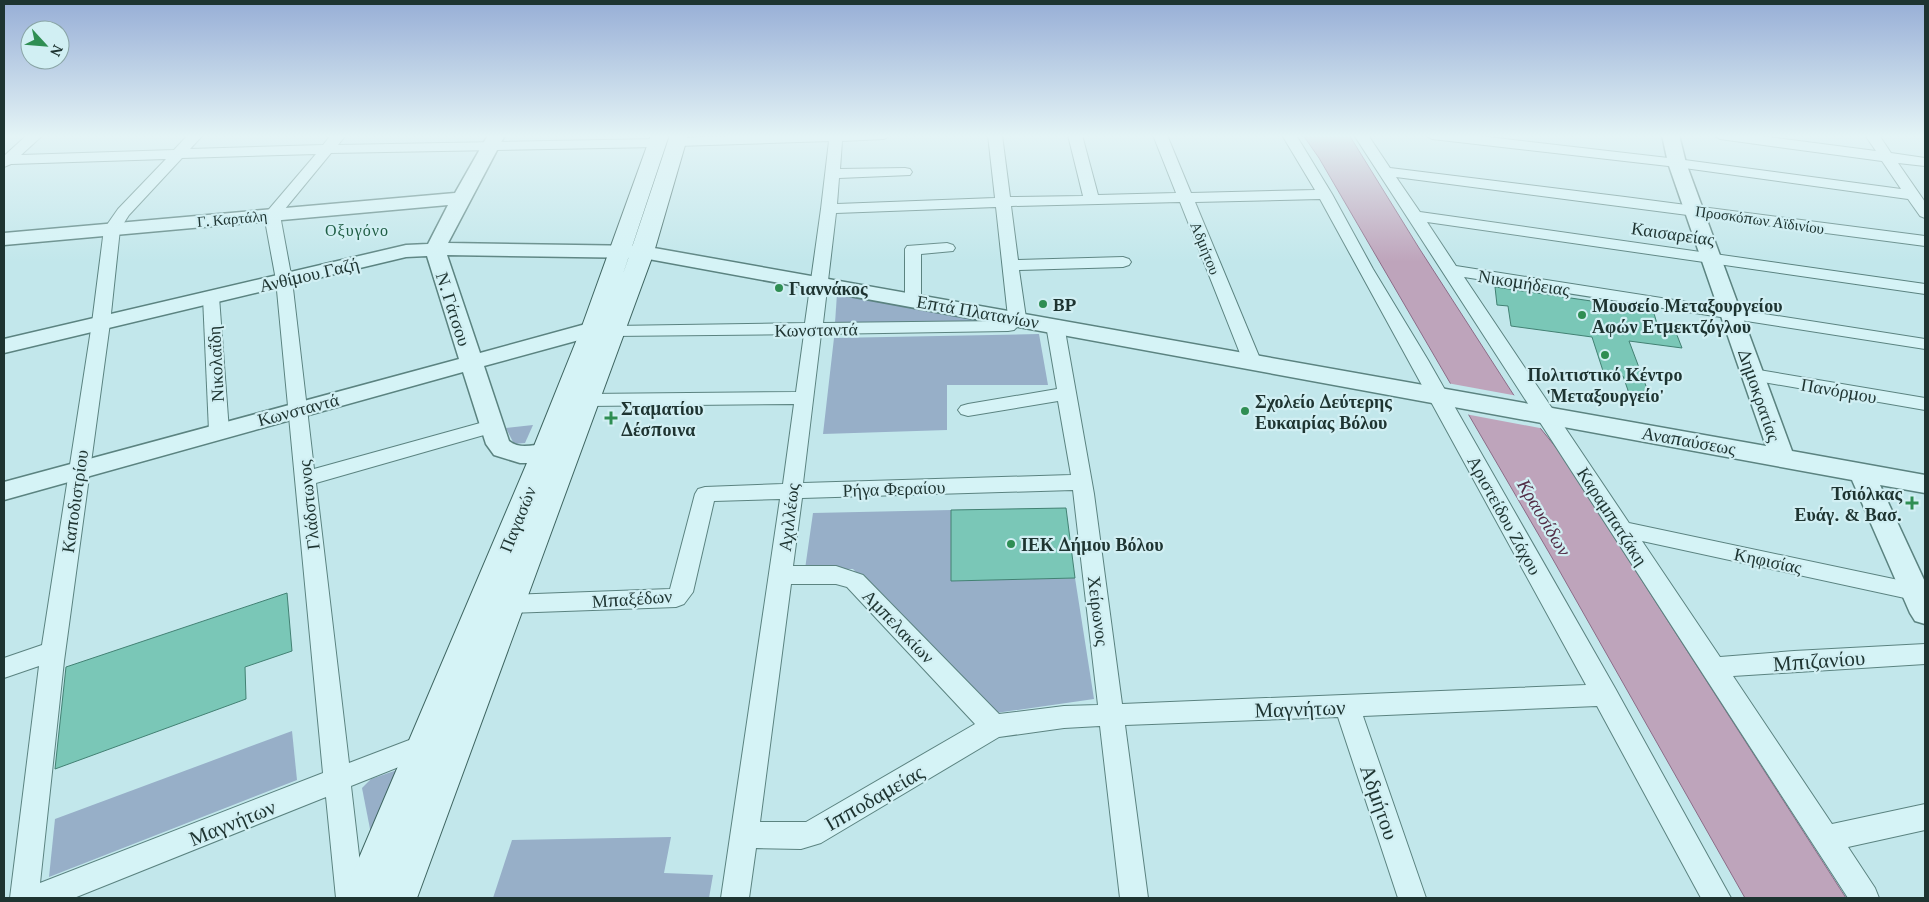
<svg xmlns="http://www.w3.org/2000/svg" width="1929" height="902" font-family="'PT Serif',serif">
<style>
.green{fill:#97afc8}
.water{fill:#bea4bb;stroke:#8b6c87}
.pier{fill:#c2e7eb}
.building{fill:#7ac7b7;stroke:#428173}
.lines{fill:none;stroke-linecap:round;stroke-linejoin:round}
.minor-casing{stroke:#5b8380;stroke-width:2}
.tertiary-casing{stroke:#5b8380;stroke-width:3}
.secondary-casing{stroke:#3e6561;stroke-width:2}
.minor{fill:#d5f3f6;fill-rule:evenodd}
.tertiary{fill:#d5f3f6;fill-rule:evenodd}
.secondary{fill:#d5f3f6;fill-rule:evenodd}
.poi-dot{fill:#2f8e53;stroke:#d1eff3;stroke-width:2}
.labels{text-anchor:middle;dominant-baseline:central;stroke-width:4.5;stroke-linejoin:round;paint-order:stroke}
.far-street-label{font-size:15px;fill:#1e3431;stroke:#d1eff3}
.far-neighbourhood-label{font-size:16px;letter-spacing:1px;fill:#205e45;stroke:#d1eff3}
.street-label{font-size:18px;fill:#1e3431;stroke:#d1eff3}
.poi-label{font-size:18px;font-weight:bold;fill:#1e3431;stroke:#d1eff3;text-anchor:start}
.water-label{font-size:19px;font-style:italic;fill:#532e47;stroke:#d1eff3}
.near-street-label{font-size:21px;fill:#1e3431;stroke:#d1eff3}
</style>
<rect width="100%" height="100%" fill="#c2e7eb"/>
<g class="green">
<path d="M 837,294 L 981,318 L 982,322 L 835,323 Z"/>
<path d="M 1039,334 L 1048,385 L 947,385 L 947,430 L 823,434 L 834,338 Z"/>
<path d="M 533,425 L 525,443 L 514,444 L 506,428 Z"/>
<path d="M 951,510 L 951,581 L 1075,578 L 1094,699 L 989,714 L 853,569 L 805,569 L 813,513 Z"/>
<path d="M 292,731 L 297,780 L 49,877 L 55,819 Z"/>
<path d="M 397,770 L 371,834 L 362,788 L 371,779 Z"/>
<path d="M 671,837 L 664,873 L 713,875 L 709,898 L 493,898 L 512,840 Z"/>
</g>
<path class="water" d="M 1303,135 L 1348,135 L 1351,138 L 1419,248 L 1515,397 L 1558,450 L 1846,898 L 1745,898 L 1551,556 L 1319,158 Z"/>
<path class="pier" d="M 1447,383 L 1518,396 L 1545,429 L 1465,414 Z"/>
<g class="building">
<path d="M 1495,287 L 1653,310 L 1658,327 L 1675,330 L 1682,348 L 1629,341 L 1652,402 L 1631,399 L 1623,376 L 1604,374 L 1592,337 L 1511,326 L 1508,306 L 1497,305 Z"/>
<path d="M 1066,508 L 1075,578 L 951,581 L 951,510 Z"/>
<path d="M 287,593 L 292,651 L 245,667 L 246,699 L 55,769 L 66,667 Z"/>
</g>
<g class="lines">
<g class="minor-casing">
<g id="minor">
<path d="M 27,135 L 43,135 L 21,155 L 174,150 L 188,135 L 203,135 L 190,149 L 323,145 L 331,135 L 346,135 L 338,145 L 657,139 L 664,143 L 657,147 L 331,153 L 280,215 L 292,280 L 314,469 L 491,420 L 498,421 L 501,426 L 498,431 L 316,483 L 349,763 L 425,734 L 434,737 L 438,745 L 434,753 L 351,786 L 364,898 L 336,898 L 326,797 L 74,898 L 10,898 L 39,666 L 4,678 L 4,658 L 42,645 L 92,323 L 104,229 L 118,209 L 166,159 L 11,164 L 4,167 L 4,156 ZM 316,154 L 264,215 L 276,280 L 323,773 L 40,883 L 64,661 L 110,323 L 120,229 L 129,215 L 182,158 Z"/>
<path d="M 753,135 L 891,135 L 884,139 L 842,141 L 840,169 L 905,168 L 910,169 L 912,172 L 910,175 L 839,178 L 837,204 L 995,198 L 988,135 L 1002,135 L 1010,197 L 1083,196 L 1068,135 L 1082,135 L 1098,195 L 1176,193 L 1153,135 L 1167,135 L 1191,193 L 1315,190 L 1282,135 L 1296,135 L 1332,194 L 1373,269 L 1428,360 L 1615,688 L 1731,898 L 1701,898 L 1597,706 L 1363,716 L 1426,898 L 1398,898 L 1338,717 L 1125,725 L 1148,898 L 1120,898 L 1100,726 L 1064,728 L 999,737 L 821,843 L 801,849 L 756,848 L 749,898 L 721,898 L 780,499 L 714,501 L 693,592 L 684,604 L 676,607 L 509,613 L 501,610 L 497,604 L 501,598 L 509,595 L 670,589 L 695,494 L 698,489 L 705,487 L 783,484 L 794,404 L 587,406 L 580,404 L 578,400 L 580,396 L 587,394 L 796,392 L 804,334 L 613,336 L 607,335 L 604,331 L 607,327 L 613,326 L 805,323 L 821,209 L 829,141 L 677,146 L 670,142 L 677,138 ZM 1320,199 L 1586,685 L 1122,704 L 1094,494 L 1064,325 L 1061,321 L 1055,320 L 1049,321 L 1046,325 L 1057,389 L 968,404 L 961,406 L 958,410 L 961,414 L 968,416 L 1058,401 L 1071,475 L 803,483 L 821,334 L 1008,331 L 1014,330 L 1026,318 L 1019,270 L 1123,267 L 1129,265 L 1131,262 L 1129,259 L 1123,257 L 1018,260 L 1011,206 L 1180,202 L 1243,361 L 1246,365 L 1252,367 L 1258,365 L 1261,361 L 1195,202 ZM 996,207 L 1008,317 L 1003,321 L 823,323 L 836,213 ZM 1073,490 L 1098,705 L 1064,706 L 999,714 L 863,575 L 836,566 L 793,566 L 802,498 ZM 791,584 L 836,584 L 847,587 L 975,724 L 806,822 L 760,822 Z"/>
<path d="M 1354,135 L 1368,135 L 1390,168 L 1625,197 L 1925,236 L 1925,246 L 1396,177 L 1420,212 L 1925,284 L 1925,294 L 1427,222 L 1456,266 L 1925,339 L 1925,349 L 1464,277 L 1629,523 L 1922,585 L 1925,591 L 1922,597 L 1914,600 L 1642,541 L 1720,657 L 1794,651 L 1925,644 L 1925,664 L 1733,676 L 1832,824 L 1925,804 L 1925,830 L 1848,847 L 1875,888 L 1879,898 L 1848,898 Z"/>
<path d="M 1425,135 L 1471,135 L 1677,159 L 1901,189 L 1882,161 L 1720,139 L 1713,135 L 1754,135 L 1876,151 L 1865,135 L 1879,135 L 1891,153 L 1925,158 L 1925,166 L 1898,163 L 1925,202 L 1925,218 L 1920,216 L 1908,199 L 1677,167 L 1432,139 Z"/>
<path d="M 947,243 L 953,245 L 955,248 L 953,251 L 921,254 L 921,300 L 919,304 L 907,304 L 905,300 L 905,249 L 907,246 Z"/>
<path d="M 211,292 L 217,293 L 219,297 L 229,431 L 226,436 L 219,438 L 212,436 L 209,431 L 203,297 L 205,293 Z"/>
<path d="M 1753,369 L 1925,398 L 1925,410 L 1746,379 L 1744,375 L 1746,371 Z"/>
</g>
</g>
<g class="tertiary-casing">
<path id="tertiary" d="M 488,135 L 505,135 L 448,243 L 643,246 L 1766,446 L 1668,163 L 1662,135 L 1679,135 L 1686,163 L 1792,451 L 1925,475 L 1925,493 L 1880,485 L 1925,582 L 1925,624 L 1915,621 L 1910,613 L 1852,480 L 643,258 L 447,255 L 480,353 L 593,322 L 601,324 L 604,329 L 601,334 L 484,366 L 509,441 C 523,452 539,441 555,445 L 558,451 L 555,457 L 534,463 L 520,463 L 494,455 L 486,444 L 463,372 L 4,500 L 4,482 L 459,359 L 427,256 L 406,257 L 4,353 L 4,339 L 406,245 L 428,244 L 448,205 L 4,245 L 4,233 L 455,193 Z"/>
</g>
<g class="secondary-casing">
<path id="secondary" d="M 651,135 L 669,135 L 623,274 L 670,135 L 688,135 L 654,252 L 417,898 L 342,898 L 532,451 L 581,329 Z"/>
</g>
<use href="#minor" class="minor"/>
<use href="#tertiary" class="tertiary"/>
<use href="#secondary" class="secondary"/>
</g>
<linearGradient id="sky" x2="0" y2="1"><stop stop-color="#97aed6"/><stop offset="0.52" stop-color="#e4f4f6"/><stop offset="1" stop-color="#e4f4f6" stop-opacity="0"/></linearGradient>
<rect width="1929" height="262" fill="url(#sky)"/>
<g class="poi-dot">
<circle cx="779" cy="288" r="5"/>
<circle cx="1043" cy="304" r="5"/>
<circle cx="1582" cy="315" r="5"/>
<circle cx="1605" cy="355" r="5"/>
<circle cx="1245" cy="411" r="5"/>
<path d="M608.5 410.5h5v5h5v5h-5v5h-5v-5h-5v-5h5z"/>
<path d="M1909.5 495.5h5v5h5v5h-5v5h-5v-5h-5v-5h5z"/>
<circle cx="1011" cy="544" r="5"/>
</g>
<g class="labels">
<g class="far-street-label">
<text transform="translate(232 218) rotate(-5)">Γ. Καρτάλη</text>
<text transform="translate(1760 219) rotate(8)">Προσκόπων Αϊδινίου</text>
<text transform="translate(1206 248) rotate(68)">Αδμήτου</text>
</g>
<g class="far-neighbourhood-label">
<text x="357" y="230">Οξυγόνο</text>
</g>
<g class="street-label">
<text transform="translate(1673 233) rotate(8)">Καισαρείας</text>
<text transform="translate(309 274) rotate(-13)">Ανθίμου Γαζή</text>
<text transform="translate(1524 282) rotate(9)">Νικομήδειας</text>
<text transform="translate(454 309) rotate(72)">Ν. Γάτσου</text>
<text transform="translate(978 311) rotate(10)">Επτά Πλατανίων</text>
<text transform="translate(816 329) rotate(-1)">Κωνσταντά</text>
<text transform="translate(215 364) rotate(-93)">Νικολαΐδη</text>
<text transform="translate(1839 390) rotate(10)">Πανόρμου</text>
<text transform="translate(1760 395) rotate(71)">Δημοκρατίας</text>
<text transform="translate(298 409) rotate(-15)">Κωνσταντά</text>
<text transform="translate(1689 440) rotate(10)">Αναπαύσεως</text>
<text transform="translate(894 488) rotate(-2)">Ρήγα Φεραίου</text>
<text transform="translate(74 501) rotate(-82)">Καποδιστρίου</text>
<text transform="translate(308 505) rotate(-96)">Γλάδστωνος</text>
<text transform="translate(1505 515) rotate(61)">Αριστείδου Ζάχου</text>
<text transform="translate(1613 516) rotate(57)">Καραμπατζάκη</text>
<text transform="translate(788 517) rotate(-83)">Αχιλλέως</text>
<text transform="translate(517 519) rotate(-68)">Παγασών</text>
<text transform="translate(1768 560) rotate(12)">Κηφισίας</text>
<text transform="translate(632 598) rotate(-4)">Μπαξέδων</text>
<text transform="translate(1099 611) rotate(83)">Χείρωνος</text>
<text transform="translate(899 626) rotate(46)">Αμπελακίων</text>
</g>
<g class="poi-label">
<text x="789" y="288">Γιαννάκος</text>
<text x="1053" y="304">BP</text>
<text x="1592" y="305">Μουσείο Μεταξουργείου<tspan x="1592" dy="21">Αφών Ετμεκτζόγλου</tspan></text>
<text x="1605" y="374" text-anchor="middle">Πολιτιστικό Κέντρο<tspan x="1605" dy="21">'Μεταξουργείο'</tspan></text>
<text x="1255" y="401">Σχολείο Δεύτερης<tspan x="1255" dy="21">Ευκαιρίας Βόλου</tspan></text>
<text x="621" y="408">Σταματίου<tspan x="621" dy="21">Δέσποινα</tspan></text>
<text x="1902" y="493" text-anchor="end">Τσιόλκας<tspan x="1902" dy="21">Ευάγ. &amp; Βασ.</tspan></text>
<text x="1021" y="544">ΙΕΚ Δήμου Βόλου</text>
</g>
<g class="water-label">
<text transform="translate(1545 517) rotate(59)">Κραυσίδων</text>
</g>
<g class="near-street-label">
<text transform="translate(1819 660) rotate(-4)">Μπιζανίου</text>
<text transform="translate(1300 708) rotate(-2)">Μαγνήτων</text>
<text transform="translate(874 797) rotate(-30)">Ιπποδαμείας</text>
<text transform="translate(1380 802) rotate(71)">Αδμήτου</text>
<text transform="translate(232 822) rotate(-22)">Μαγνήτων</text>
</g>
</g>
<rect width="1929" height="902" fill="none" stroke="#1e3431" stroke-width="10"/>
<g transform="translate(45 45) rotate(116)"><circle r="24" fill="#d1eff3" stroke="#89a4a5"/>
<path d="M0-4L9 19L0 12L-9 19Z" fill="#2f8e53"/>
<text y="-8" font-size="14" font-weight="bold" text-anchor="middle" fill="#1e3431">N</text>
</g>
</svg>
